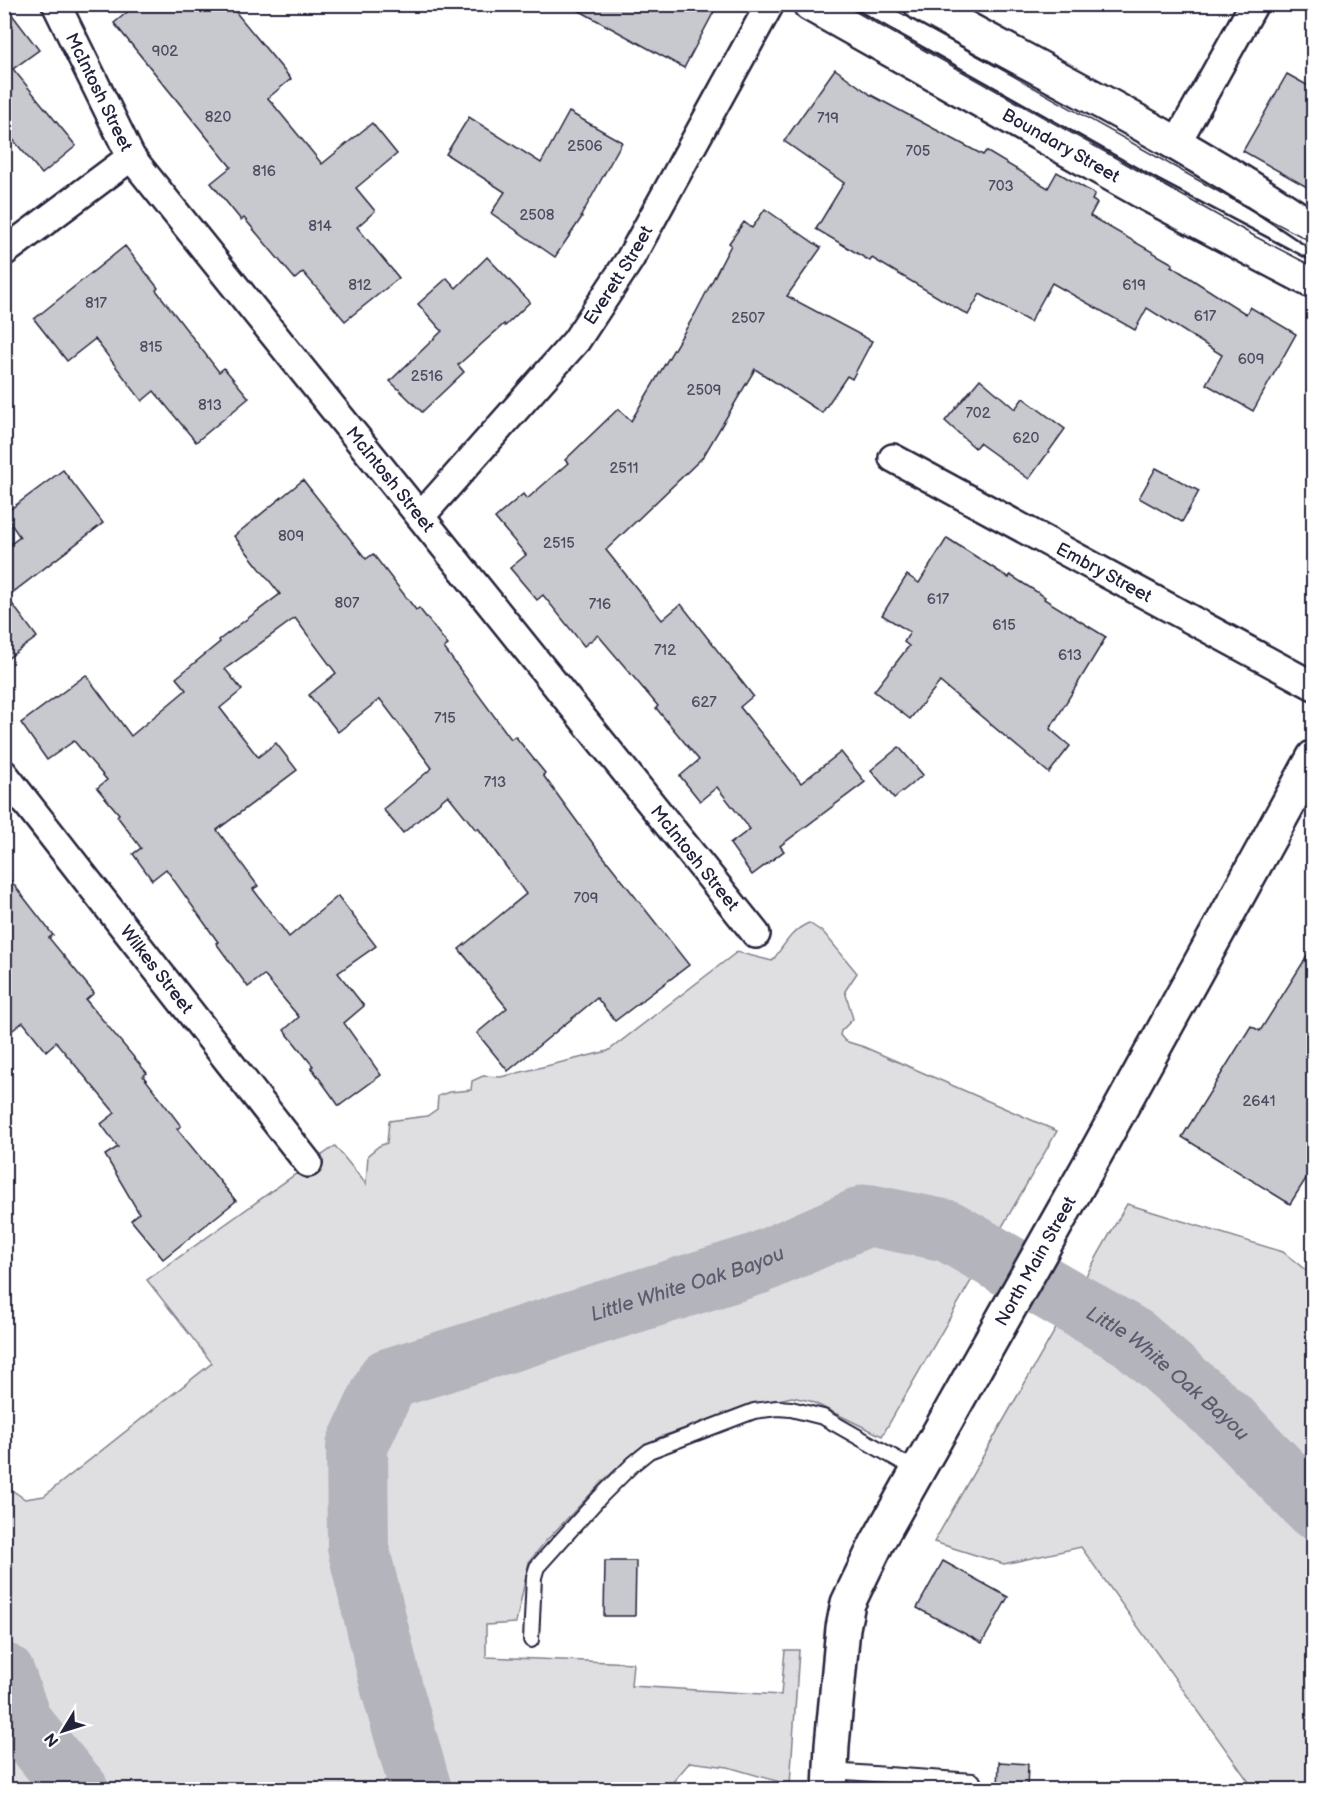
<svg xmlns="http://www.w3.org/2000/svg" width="1318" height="1794" font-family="'Balsamiq Sans',sans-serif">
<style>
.green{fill:#dfdfe2;stroke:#80808e;stroke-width:1.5}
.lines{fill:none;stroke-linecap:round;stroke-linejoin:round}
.river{stroke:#b4b4bc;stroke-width:62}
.building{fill:#c8c8cf;stroke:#22223b;stroke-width:1.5}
.lane-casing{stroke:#22223b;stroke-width:18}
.street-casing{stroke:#22223b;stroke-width:32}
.secondary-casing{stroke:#22223b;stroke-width:38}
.lane{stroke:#fff;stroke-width:14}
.street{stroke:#fff;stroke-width:27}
.secondary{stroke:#fff;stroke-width:33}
.tram{stroke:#22223b;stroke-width:1.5}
.labels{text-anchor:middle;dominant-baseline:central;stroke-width:4.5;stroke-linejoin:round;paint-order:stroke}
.number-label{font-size:15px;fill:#4c4c60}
.street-label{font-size:18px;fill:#22223b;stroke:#fff}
.water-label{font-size:20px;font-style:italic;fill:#5c5c6f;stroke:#fff}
</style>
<rect width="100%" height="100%" fill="#fff"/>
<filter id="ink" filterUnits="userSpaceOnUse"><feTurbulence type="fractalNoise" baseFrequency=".0167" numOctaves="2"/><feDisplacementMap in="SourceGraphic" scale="12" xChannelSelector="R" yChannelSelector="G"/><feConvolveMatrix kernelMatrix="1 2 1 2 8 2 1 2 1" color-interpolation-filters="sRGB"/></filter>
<g filter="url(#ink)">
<g class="green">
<path d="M 809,923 L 824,933 L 857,973 L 845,991 L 853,1019 L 841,1031 L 840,1035 L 845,1041 L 864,1047 L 1057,1131 L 882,1436 L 810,1401 L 792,1397 L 747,1407 L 660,1437 L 637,1450 L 604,1480 L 545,1542 L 529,1562 L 516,1623 L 486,1625 L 486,1657 L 633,1663 L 631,1686 L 781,1695 L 785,1650 L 799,1650 L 790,1785 L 728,1767 L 690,1762 L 666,1790 L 5,1789 L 4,1485 L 25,1499 L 44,1496 L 212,1363 L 147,1280 L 335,1146 L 366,1184 L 368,1155 L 379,1146 L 387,1143 L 389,1121 L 427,1116 L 437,1109 L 438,1096 L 449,1092 L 471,1090 L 472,1081 L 483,1076 L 501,1077 L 608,1051 L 737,952 L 772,961 C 784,946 791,930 809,923 Z"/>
<path d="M 1127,1204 L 1283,1252 L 1313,1276 L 1313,1789 L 1254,1789 L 1081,1547 L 1004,1564 L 934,1542 Z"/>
</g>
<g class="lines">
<g class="river">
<path d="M 4,1674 L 21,1722 L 68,1779 L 78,1790"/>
<path id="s1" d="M 421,1790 L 392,1689 L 358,1547 L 357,1446 L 388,1379 L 757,1264 L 868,1215 L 948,1231 L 1133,1338 L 1230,1422 L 1314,1508"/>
</g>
</g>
<g class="building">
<path d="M 4,4 L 39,50 L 13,69 L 76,146 L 42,174 L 4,129 Z"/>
<path d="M 137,4 L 229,4 L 291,79 L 268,98 L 322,164 L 372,123 L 397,154 L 356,188 L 375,211 L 357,227 L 399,278 L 345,321 L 303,272 L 295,279 L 244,218 L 241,220 L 211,183 L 231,167 L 114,23 Z"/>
<path d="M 567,4 L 718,4 L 684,68 Z"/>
<path d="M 835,69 L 871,95 L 983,155 L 986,151 L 1048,188 L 1057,172 L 1095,194 L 1092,200 L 1097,203 L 1090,216 L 1173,264 L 1171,266 L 1246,314 L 1250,307 L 1296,334 L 1253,411 L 1206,384 L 1222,355 L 1147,308 L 1135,330 L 1052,283 L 1030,322 L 980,294 L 968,315 L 872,258 L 870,261 L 816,229 L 844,183 L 784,141 Z"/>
<path d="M 1287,74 L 1314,89 L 1314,191 L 1243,151 Z"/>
<path d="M 569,112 L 622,142 L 581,216 L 582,217 L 555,257 L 491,213 L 505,192 L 446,154 L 469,117 L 541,163 Z"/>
<path d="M 765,209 L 821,248 L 787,296 L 872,341 L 852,379 L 847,376 L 822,413 L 755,369 L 703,457 L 606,550 L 662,620 L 681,604 L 753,696 L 740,707 L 801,783 L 841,752 L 865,782 L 780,846 L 784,851 L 752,875 L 730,844 L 750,829 L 717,787 L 700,801 L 680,776 L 699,760 L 656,708 L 658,706 L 598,635 L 584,646 L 543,595 L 537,600 L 510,568 L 526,555 L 495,518 L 523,494 L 527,499 L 568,463 L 565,460 L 618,409 L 631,421 L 695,314 L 731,245 L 729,243 L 744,222 L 752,228 Z"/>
<path d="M 125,246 L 158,288 L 156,290 L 219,372 L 224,368 L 249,398 L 196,442 L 154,391 L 142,401 L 95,339 L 67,361 L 34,319 Z"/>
<path d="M 487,257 L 530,302 L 505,326 L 504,324 L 458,365 L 464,372 L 422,412 L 390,381 L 442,331 L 418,304 L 447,278 L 456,288 Z"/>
<path d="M 980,379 L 1015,409 L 1023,398 L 1065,429 L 1029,479 L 979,443 L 975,448 L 945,421 Z"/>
<path d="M 1156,468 L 1199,491 L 1182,522 L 1139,498 Z"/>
<path d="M 63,470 L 103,523 L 7,597 L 37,637 L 4,661 L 4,549 L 20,537 L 4,514 Z"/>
<path d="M 303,480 L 366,559 L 373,554 L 416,610 L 419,608 L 448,645 L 444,648 L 511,739 L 515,736 L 545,773 L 543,775 L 592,842 L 689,965 L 615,1021 L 597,998 L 508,1071 L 477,1033 L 507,1008 L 459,949 L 526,894 L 478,828 L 476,830 L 448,795 L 403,833 L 383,809 L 432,768 L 380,699 L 338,732 L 309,695 L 336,673 L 295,618 L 225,669 L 242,690 L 220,708 L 258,757 L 276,743 L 297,770 L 217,830 L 258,886 L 253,889 L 289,937 L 338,896 L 376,946 L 338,973 L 364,1006 L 344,1023 L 381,1075 L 339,1106 L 311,1067 L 313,1066 L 284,1030 L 299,1017 L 264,975 L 248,987 L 216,943 L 218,942 L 166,869 L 152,880 L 133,854 L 141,848 L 117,816 L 119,814 L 97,788 L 107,780 L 74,741 L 47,760 L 21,723 L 86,675 L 131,736 L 186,690 L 176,678 L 220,642 L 219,640 L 280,594 L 234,536 Z"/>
<path d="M 947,538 L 1009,578 L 1010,575 L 1045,597 L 1044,599 L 1106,637 L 1050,729 L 1070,746 L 1049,773 L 940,682 L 910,719 L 874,691 L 909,646 L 904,642 L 910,632 L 882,615 L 907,575 L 919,583 Z"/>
<path d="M 899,747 L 923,775 L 894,798 L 871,770 Z"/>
<path d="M 4,872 L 53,935 L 49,938 L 94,993 L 86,1000 L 147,1073 L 143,1076 L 181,1126 L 177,1129 L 236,1201 L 163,1259 L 131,1220 L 139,1213 L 105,1155 L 118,1147 L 101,1124 L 115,1113 L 56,1042 L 46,1051 L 23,1022 L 4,1037 Z"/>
<path d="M 1314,945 L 1314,1166 L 1290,1204 L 1182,1137 L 1251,1026 L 1260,1031 Z"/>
<path d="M 605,1561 L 636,1561 L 635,1616 L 604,1616 Z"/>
<path d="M 943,1561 L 1008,1597 L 982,1643 L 917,1608 Z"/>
<path d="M 999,1762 L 1028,1764 L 1027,1790 L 998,1790 Z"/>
</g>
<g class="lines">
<g class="lane-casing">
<g id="lane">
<path d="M 531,1640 L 534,1577 L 537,1567 L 600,1497 L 633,1464 L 649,1451 L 754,1411 L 777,1408 L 791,1409 L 823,1417 L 918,1471"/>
<path d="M 831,1771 L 973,1781"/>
</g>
</g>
<g class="street-casing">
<g id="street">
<path id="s2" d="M 56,4 L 131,157 L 756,934"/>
<path d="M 1176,144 L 1254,4"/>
<path d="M 4,252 L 131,157"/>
<path id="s3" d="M 893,458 L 1314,686"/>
<path id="s4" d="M 421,516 L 576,341 L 630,259 L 770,4"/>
<path id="s5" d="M 4,774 L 308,1163"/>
</g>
</g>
<g class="secondary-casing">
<g id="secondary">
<path id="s6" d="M 810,4 L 1149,195 L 1314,282"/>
<path d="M 921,4 C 1053,77 1190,144 1314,230"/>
<path id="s7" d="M 830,1790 L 832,1745 L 843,1628 L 848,1603 L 877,1543 L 1090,1164 L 1314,757"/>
</g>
</g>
<use href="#lane" class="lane"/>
<use href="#street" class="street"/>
<use href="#secondary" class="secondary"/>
<g class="tram">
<path d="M 842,4 L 1256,237 L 1314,267"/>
<path d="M 885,4 L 1253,211 L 1314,243"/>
</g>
</g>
</g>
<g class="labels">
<g class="number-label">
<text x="165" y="51">902</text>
<text x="218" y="117">820</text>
<text x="828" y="118">719</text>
<text x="585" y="146">2506</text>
<text x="918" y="151">705</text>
<text x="264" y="171">816</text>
<text x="1001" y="186">703</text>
<text x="537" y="215">2508</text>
<text x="320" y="226">814</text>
<text x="360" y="285">812</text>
<text x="1134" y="285">619</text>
<text x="96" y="303">817</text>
<text x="1205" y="316">617</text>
<text x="748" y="318">2507</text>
<text x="151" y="347">815</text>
<text x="1251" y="359">609</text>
<text x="427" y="376">2516</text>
<text x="704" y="390">2509</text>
<text x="210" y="405">813</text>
<text x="978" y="413">702</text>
<text x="1026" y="438">620</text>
<text x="624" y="468">2511</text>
<text x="291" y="536">809</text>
<text x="559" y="543">2515</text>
<text x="938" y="599">617</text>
<text x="347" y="603">807</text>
<text x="600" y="604">716</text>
<text x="1004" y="625">615</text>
<text x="665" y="650">712</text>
<text x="1070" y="655">613</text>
<text x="704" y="702">627</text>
<text x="445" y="718">715</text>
<text x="495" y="782">713</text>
<text x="586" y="898">709</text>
<text x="1259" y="1101">2641</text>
</g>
<g class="street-label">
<text stroke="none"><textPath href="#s2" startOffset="98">McIntosh Street</textPath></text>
<text stroke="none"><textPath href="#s6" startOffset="288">Boundary Street</textPath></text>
<text stroke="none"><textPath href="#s4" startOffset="312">Everett Street</textPath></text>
<text stroke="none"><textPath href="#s2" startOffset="584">McIntosh Street</textPath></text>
<text stroke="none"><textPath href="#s3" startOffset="240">Embry Street</textPath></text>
<text stroke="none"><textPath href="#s2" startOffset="1070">McIntosh Street</textPath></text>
<text stroke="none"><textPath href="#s5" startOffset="248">Wilkes Street</textPath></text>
<text stroke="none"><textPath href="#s7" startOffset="578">North Main Street</textPath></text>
</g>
<g class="water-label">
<text stroke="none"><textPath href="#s1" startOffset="740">Little White Oak Bayou</textPath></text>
<text stroke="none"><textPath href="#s1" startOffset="1278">Little White Oak Bayou</textPath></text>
</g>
</g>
<rect width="1318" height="1794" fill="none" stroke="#fff" stroke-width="24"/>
<rect x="12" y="12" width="1294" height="1770" fill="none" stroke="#22223b" stroke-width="2" filter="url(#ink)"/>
<g transform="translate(63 1731) rotate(232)" stroke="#ffffff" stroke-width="4.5" paint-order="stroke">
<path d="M0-4.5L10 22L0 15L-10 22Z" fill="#22223b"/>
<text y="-9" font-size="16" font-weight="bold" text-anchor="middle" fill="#22223b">N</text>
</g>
</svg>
